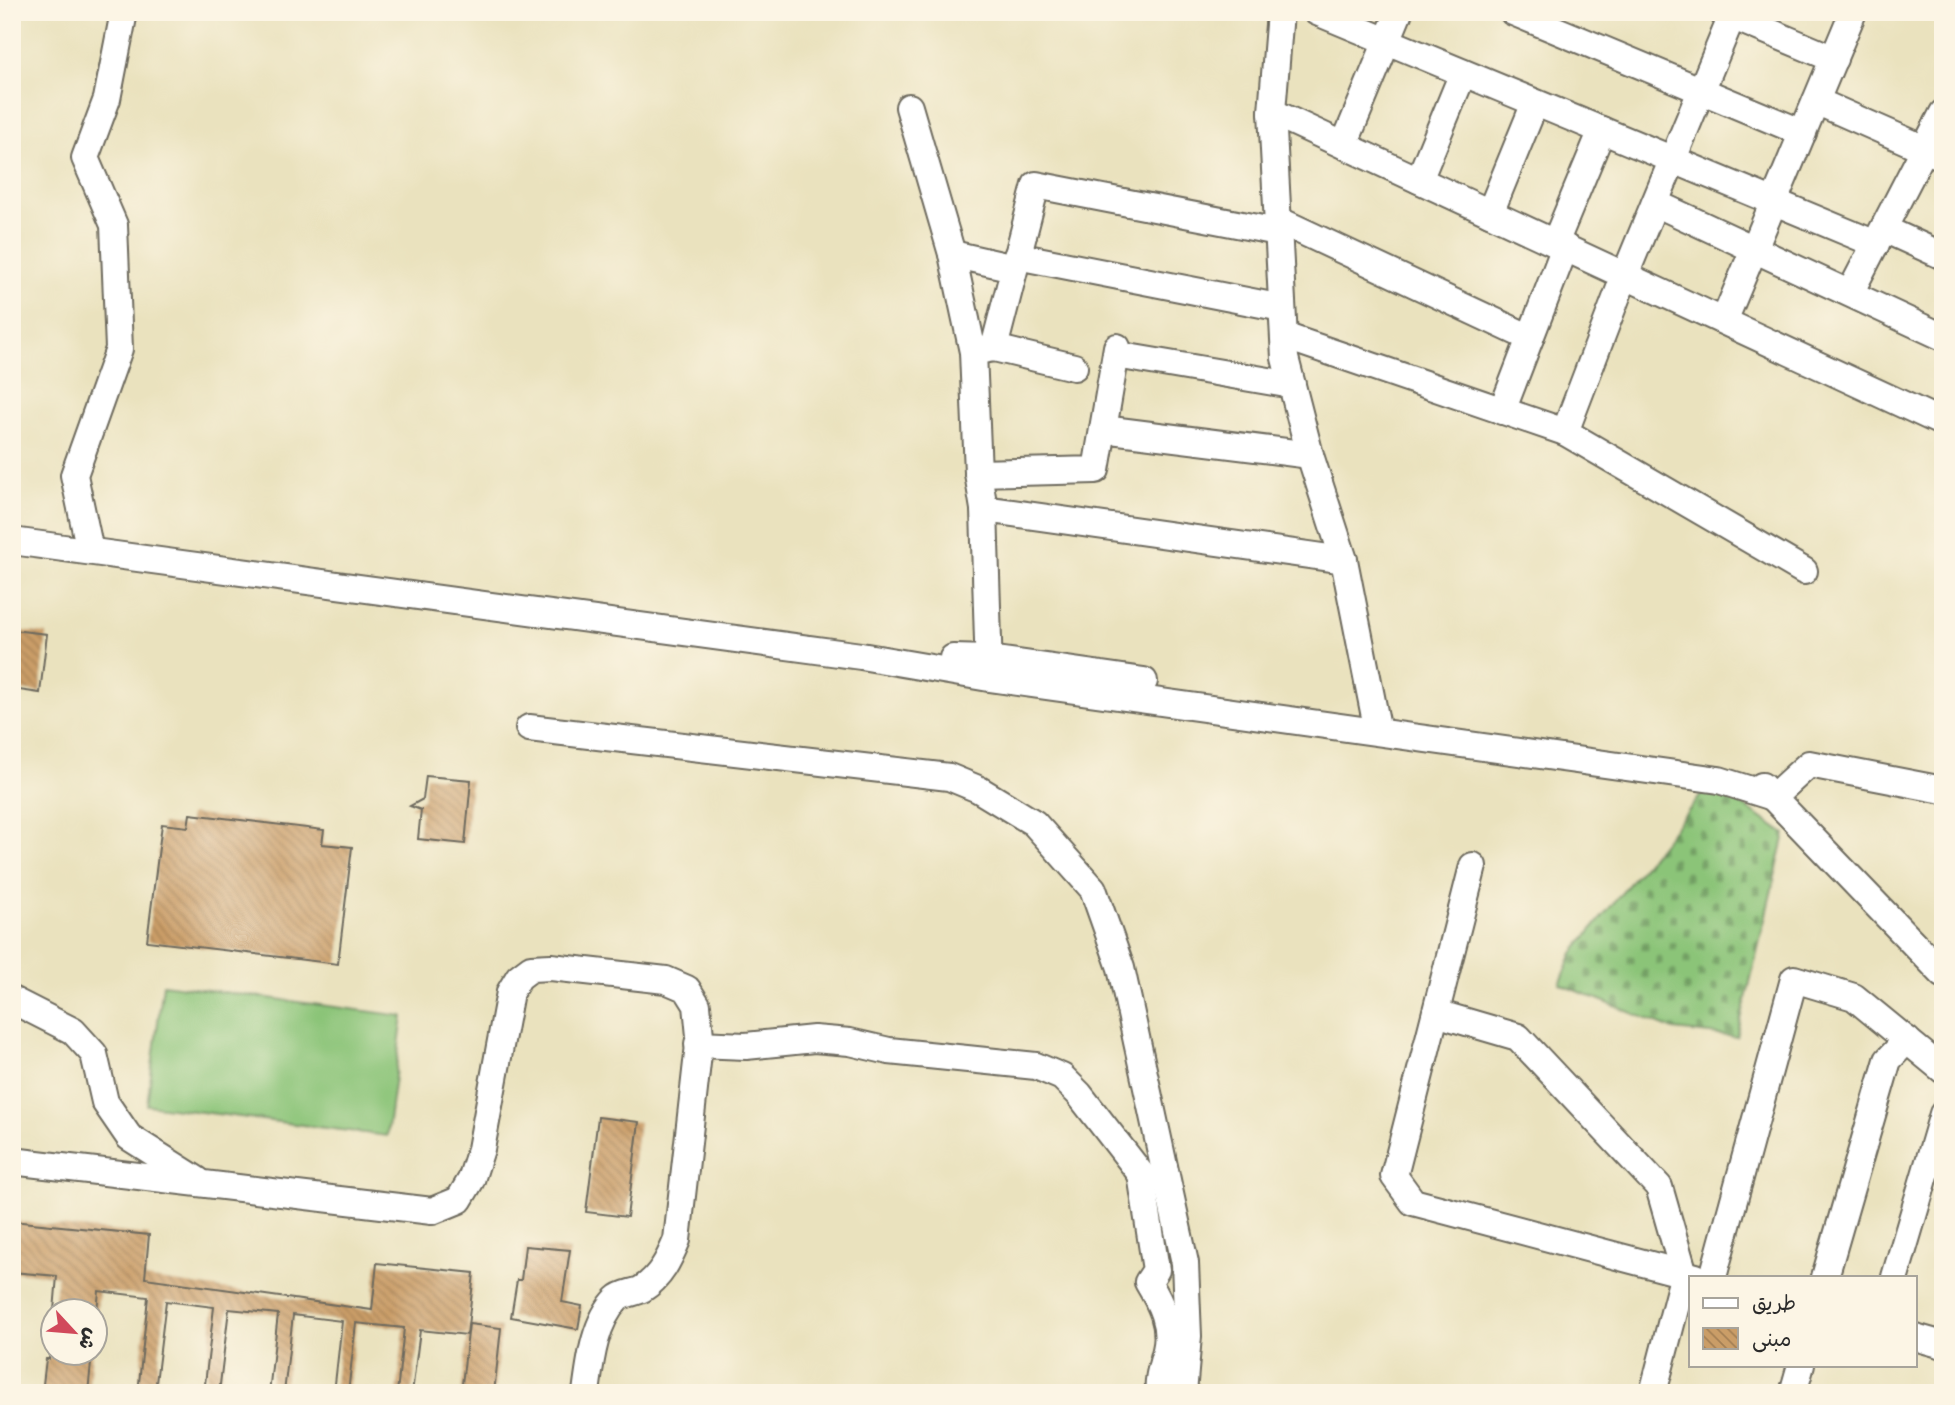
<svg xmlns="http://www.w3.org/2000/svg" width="1955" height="1405" font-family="'Balsamiq Sans','Playpen Sans Arabic',sans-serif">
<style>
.cemetery{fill:url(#cemetery-stones);stroke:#5b7852;stroke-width:2}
.pitch{fill:#8bc478;stroke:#5b7852;stroke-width:2}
.building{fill:url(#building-back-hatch)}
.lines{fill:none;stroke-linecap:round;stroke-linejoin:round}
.minor-casing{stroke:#6e6b5e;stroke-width:30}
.minor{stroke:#fff;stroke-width:26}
</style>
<defs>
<pattern id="cemetery-stones" width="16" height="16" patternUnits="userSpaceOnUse" patternTransform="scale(1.75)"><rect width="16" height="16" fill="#8bc478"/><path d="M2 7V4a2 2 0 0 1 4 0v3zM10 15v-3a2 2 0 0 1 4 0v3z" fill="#729f63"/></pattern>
<pattern id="building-back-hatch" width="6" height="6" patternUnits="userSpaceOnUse" patternTransform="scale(1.75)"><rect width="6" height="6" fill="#ca9d67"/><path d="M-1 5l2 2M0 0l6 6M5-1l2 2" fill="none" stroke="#a48055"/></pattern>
</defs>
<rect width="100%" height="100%" fill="#fcf5e5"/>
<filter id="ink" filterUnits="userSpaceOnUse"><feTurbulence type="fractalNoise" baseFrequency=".0143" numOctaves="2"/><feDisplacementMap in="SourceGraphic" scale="14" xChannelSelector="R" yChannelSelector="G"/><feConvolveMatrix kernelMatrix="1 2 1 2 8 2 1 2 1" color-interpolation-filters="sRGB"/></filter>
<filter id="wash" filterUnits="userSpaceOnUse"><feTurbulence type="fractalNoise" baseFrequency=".00686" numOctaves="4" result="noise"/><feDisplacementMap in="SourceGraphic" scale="28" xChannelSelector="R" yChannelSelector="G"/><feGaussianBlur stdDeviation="1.57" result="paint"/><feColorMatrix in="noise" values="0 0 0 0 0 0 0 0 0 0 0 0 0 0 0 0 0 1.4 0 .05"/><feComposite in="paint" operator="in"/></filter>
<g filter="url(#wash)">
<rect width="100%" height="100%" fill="#eae2be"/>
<path class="cemetery" d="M 1706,789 L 1723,792 L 1785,834 L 1737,1037 L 1674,1030 L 1560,984 L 1573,953 Z"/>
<path class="pitch" d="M 163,984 L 403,1016 L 387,1136 L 147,1105 Z"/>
<g id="blocks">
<g class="building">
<path d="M 12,630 L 47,634 L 40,693 L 12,689 Z"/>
<path d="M 426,776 L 471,780 L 465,844 L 418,839 L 421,810 L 410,806 L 423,799 Z"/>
<path d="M 190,814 L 324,830 L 322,844 L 352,847 L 338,964 L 147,941 L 162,824 L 188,827 Z"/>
<path d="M 598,1117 L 639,1122 L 627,1217 L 586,1212 Z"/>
<path d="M 12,1221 L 149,1235 L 145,1278 L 372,1310 L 377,1263 L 474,1273 L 467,1335 L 420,1330 L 412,1393 L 397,1393 L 404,1328 L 356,1323 L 348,1393 L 334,1393 L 342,1321 L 293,1315 L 284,1393 L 269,1393 L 278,1314 L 229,1309 L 219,1393 L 204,1393 L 214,1307 L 166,1301 L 155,1391 L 138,1393 L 148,1297 L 99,1291 L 97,1311 L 54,1311 L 57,1276 L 12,1272 Z"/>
<path d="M 525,1246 L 570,1250 L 562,1302 L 582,1306 L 578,1329 L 511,1317 L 517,1280 L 521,1280 Z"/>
<path d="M 469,1324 L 501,1328 L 494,1393 L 461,1393 Z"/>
<path d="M 50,1353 L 92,1353 L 88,1393 L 42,1393 L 46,1359 L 49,1359 Z"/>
</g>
</g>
</g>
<g filter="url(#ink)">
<use href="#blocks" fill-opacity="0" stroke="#6e6b5e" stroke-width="2"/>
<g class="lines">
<g class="minor-casing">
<g id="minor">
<path d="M 1280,12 L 1272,112 L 1285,358 L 1310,455 L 1344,560 L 1378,732"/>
<path d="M 1317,12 L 1876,244"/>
<path d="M 1513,12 L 1803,133"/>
<path d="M 1722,12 L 1834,59"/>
<path d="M 1816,101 L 1943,157"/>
<path d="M 909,107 L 952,254 L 973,352 L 978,473 L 984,509 L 989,674"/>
<path d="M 1272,112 L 1943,423"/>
<path d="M 1344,145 L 1399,12"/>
<path d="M 1419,180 L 1463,73"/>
<path d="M 1655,203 L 1943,337"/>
<path d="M 1490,213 L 1535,103"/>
<path d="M 1278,220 L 1530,338"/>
<path d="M 1884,229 L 1943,256"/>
<path d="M 1555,243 L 1602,130"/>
<path d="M 952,254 L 1014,268"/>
<path d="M 1017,256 L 1282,308"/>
<path d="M 1850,293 L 1943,113"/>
<path d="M 1724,321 L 1853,12"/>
<path d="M 1284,336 L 1565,432 L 1804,571"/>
<path d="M 994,348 L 1036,185 L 1278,232"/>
<path d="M 977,351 L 994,348 L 1074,367"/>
<path d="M 1116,355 L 1292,385"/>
<path d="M 1502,411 L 1565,247"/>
<path d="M 1103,429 L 1310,455"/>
<path d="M 1565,432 L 1625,275 L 1732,16"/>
<path d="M 978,473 L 1096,470 L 1117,347"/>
<path d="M 984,509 L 1344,560"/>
<path d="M 12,541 L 861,656 L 989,678 L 1719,780 L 1773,797"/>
<path d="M 90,551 L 74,475 L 119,349 L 114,225 L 85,158 L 107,99 L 124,12"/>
<path d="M 953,658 L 989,659 L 1144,681"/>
<path d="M 529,728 L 949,777 L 978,789 L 1034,823 L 1093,889 L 1121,968 L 1185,1263 L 1188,1336 L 1183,1393"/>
<path d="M 1762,786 L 1943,974"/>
<path d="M 1773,797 L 1809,764 L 1943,790"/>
<path d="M 1473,866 L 1394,1176 L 1413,1202 L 1696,1277"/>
<path d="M 12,1000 L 73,1031 L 94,1054 L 105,1102 L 129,1137 L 197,1180"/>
<path d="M 1436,1013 L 1518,1037 L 1659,1187 L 1684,1274 L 1653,1393"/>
<path d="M 698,1044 L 746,1046 L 814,1039 L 850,1042 L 889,1051 L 1036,1066 L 1062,1077 L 1079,1094 L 1141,1174 L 1156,1270 L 1148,1282 C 1160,1302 1172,1325 1166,1350 C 1163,1364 1157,1378 1159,1393"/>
<path d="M 12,1161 L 432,1211 L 459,1200 L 471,1180 L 481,1149 L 510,992 L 519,977 L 531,968 L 551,967 L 666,980 L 687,989 L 697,1005 L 700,1036 L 677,1240 C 669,1259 661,1277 642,1289 C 635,1293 623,1293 617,1299 C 594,1322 590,1363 586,1393"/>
<path d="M 1713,1277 L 1794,979 L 1854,997 L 1943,1070"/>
<path d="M 1825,1277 L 1888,1060 L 1907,1040"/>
<path d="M 1895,1277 L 1943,1114"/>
<path d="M 1915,1337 L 1943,1345"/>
<path d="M 1793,1393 L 1801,1365"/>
</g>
</g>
<use href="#minor" class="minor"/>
</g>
</g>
<rect width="1955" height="1405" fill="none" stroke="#fcf5e5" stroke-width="42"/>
<rect x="1689" y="1276" width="228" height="91" fill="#fcf5e5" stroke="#a8a49b" stroke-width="2"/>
<rect x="1703" y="1298" width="35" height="10" fill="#ffffff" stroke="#a8a49b" stroke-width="2"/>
<text x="1752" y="1310" font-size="21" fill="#2b2b2b">طريق</text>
<rect x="1703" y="1328" width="35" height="21" fill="url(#building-back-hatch)" stroke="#a8a49b" stroke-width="2"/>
<text x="1752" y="1346" font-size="21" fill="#2b2b2b">مبنى</text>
<g transform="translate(74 1332) rotate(116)"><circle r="33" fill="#fcf5e5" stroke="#a8a49b" stroke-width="2"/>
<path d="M0-5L12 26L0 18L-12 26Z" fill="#d1495b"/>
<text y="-10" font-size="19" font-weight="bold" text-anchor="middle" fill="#2b2b2b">ش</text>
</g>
</svg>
